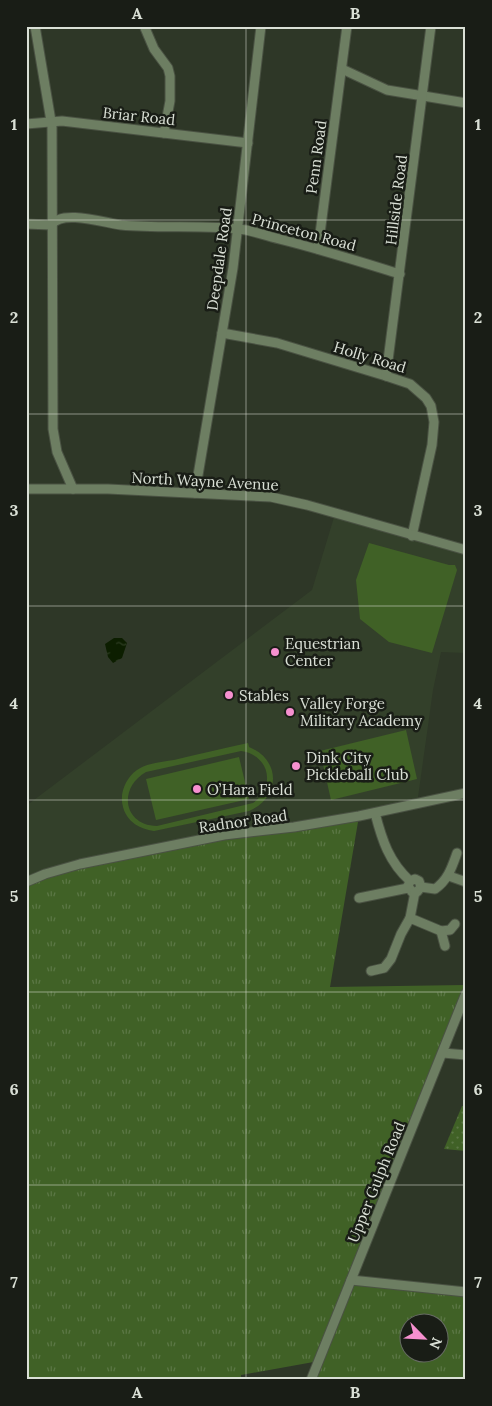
<svg xmlns="http://www.w3.org/2000/svg" width="492" height="1406" font-family="Lora,serif">
<style>
.built{fill:#33402a}
.grass{fill:url(#grass-tufts);fill-rule:evenodd}
.park{fill:url(#park-dots)}
.pitch{fill:#406126;fill-rule:evenodd}
.water{fill:url(#water-ripples)}
.lines{fill:none;stroke-linecap:round;stroke-linejoin:round}
.minor-casing{stroke:#4a5243;stroke-width:11}
.minor{stroke:#6d7e62;stroke-width:9}
.grid{fill:none;stroke:#dae0d6;stroke-width:1;stroke-opacity:0.55}
.poi-dot{fill:#f690cf;stroke:#191d16;stroke-width:2}
.labels{text-anchor:middle;dominant-baseline:central;stroke-width:5;stroke-linejoin:round;paint-order:stroke}
.street-label{font-size:15px;fill:#dae0d6;stroke:#191d16}
.poi-label{font-size:15px;fill:#dae0d6;stroke:#191d16;text-anchor:start}
.neatline{fill:none;stroke:#dae0d6;stroke-width:2}
.grid-label{font-size:16px;text-anchor:middle;font-weight:bold;fill:#dae0d6}
</style>
<defs>
<pattern id="grass-tufts" width="24" height="20" patternUnits="userSpaceOnUse" patternTransform="scale(1.25)"><rect width="24" height="20" fill="#406126"/><path d="M3 7l-1-3M5 7V3M7 7l1-3M15 17l-1-3M17 17v-4M19 17l1-3" fill="none" stroke="#5b7745"/></pattern>
<pattern id="park-dots" width="8" height="8" patternUnits="userSpaceOnUse" patternTransform="scale(1.25)"><rect width="8" height="8" fill="#406126"/><path d="M2 2h.1M6 6h.1" fill="none" stroke="#5b7745" stroke-width="1.8" stroke-linecap="round"/></pattern>
<pattern id="water-ripples" width="26" height="14" patternUnits="userSpaceOnUse" patternTransform="scale(1.25)"><rect width="26" height="14" fill="#0c1e00"/><path d="M2 4q2-2 4 0t4 0M15 11q2-2 4 0t4 0" fill="none" stroke="#2f3e24"/></pattern>
</defs>
<rect width="100%" height="100%" fill="#2e3727"/>
<path class="built" d="M 335,514 L 466,550 L 466,653 L 441,652 L 433,690 L 417,804 L 26,882 L 26,806 L 312,590 Z"/>
<path class="grass" d="M 359,816 L 330,987 L 466,985 L 466,993 L 351,1280 L 466,1292 L 466,1380 L 311,1380 L 319,1361 L 241,1375 L 241,1380 L 26,1380 L 26,882 L 80,864 ZM 410,1324 L 440,1324 L 440,1354 L 410,1354 Z"/>
<path class="park" d="M 462,1106 L 466,1106 L 466,1151 L 444,1149 Z"/>
<g class="pitch">
<path d="M 369,543 L 449,565 L 455,565 L 457,570 L 432,653 L 389,642 L 360,619 L 356,580 Z"/>
<path d="M 406,730 L 417,779 L 331,800 L 320,751 Z"/>
<path d="M 248,743 L 249,747 C 281,760 281,797 249,811 L 154,831 C 140,829 127,822 123,807 C 119,793 126,778 137,770 C 147,763 162,762 174,760 C 199,754 224,748 248,743 ZM 241,751 C 270,755 276,787 253,803 L 157,826 C 123,825 118,788 146,772 Z"/>
<path d="M 239,757 L 249,799 L 156,820 L 146,779 Z"/>
</g>
<path class="water" d="M 114,638 L 122,638 L 127,643 L 122,658 L 113,663 L 108,657 L 105,644 Z"/>
<g class="lines">
<g class="minor-casing">
<g id="minor">
<path d="M 35,26 L 52,127 L 53,429 L 57,452 L 73,489"/>
<path d="M 145,28 L 154,49 L 168,68 L 170,76 L 170,101 L 164,133"/>
<path d="M 342,69 L 387,90 L 466,103"/>
<path d="M 26,124 L 62,121 L 248,143"/>
<path d="M 26,224 L 51,225 C 62,209 105,223 121,225 C 162,229 205,224 246,230 C 259,233 271,237 283,240 C 323,250 361,262 400,274"/>
<path d="M 318,249 L 347,26"/>
<path d="M 222,333 L 277,343 L 386,376 L 410,384 L 426,398 L 431,406 L 434,422 L 432,445 L 412,536"/>
<path d="M 386,376 L 431,26"/>
<path d="M 26,489 L 108,489 L 271,497 L 307,505 L 466,550"/>
<path d="M 195,493 L 233,268 L 261,26"/>
<path d="M 375,813 C 382,840 389,862 410,881 L 415,879 L 419,881 L 421,887 L 417,892 L 412,892 L 408,886 L 410,881"/>
<path d="M 449,876 L 466,882"/>
<path d="M 26,882 L 45,874 L 80,864 L 224,835 L 294,827 L 359,816 L 466,793"/>
<path d="M 421,887 L 435,889 C 448,880 452,867 457,853"/>
<path d="M 359,898 L 408,888"/>
<path d="M 410,918 L 441,931 L 450,930 L 455,924"/>
<path d="M 441,931 L 445,946"/>
<path d="M 371,971 L 384,968 L 391,959 L 401,934 L 410,918 L 415,892"/>
<path d="M 443,1053 L 466,1055"/>
<path d="M 351,1280 L 466,1292"/>
<path d="M 311,1380 L 466,993"/>
</g>
</g>
<use href="#minor" class="minor"/>
</g>
<path class="grid" d="M 246,26 L 246,1380M 26,220 L 466,220M 26,414 L 466,414M 26,606 L 466,606M 26,800 L 466,800M 26,992 L 466,992M 26,1185 L 466,1185"/>
<g class="poi-dot">
<circle cx="275" cy="652" r="5"/>
<circle cx="229" cy="695" r="5"/>
<circle cx="290" cy="712" r="5"/>
<circle cx="296" cy="766" r="5"/>
<circle cx="197" cy="789" r="5"/>
</g>
<g class="labels">
<g class="street-label">
<text transform="translate(139 116) rotate(6)">Briar Road</text>
<text transform="translate(316 157) rotate(-82)">Penn Road</text>
<text transform="translate(396 200) rotate(-83)">Hillside Road</text>
<text transform="translate(304 232) rotate(15)">Princeton Road</text>
<text transform="translate(219 259) rotate(-82)">Deepdale Road</text>
<text transform="translate(370 357) rotate(17)">Holly Road</text>
<text transform="translate(205 481) rotate(3)">North Wayne Avenue</text>
<text transform="translate(243 821) rotate(-8)">Radnor Road</text>
<text transform="translate(376 1182) rotate(-68)">Upper Gulph Road</text>
</g>
<g class="poi-label">
<text x="285" y="643">Equestrian<tspan x="285" dy="17">Center</tspan></text>
<text x="239" y="695">Stables</text>
<text x="300" y="703">Valley Forge<tspan x="300" dy="17">Military Academy</tspan></text>
<text x="306" y="757">Dink City<tspan x="306" dy="17">Pickleball Club</tspan></text>
<text x="207" y="789">O’Hara Field</text>
</g>
</g>
<rect width="492" height="1406" fill="none" stroke="#191d16" stroke-width="55"/>
<g transform="translate(424 1338) rotate(114)"><circle r="24" fill="#191d16" stroke="#666b63"/>
<path d="M0-4L9 19L0 12L-9 19Z" fill="#f690cf"/>
<text y="-8" font-size="14" font-weight="bold" text-anchor="middle" fill="#dae0d6">N</text>
</g>
<rect x="28" y="28" width="436" height="1350" class="neatline"/>
<g class="grid-label">
<text x="137" y="19">A</text>
<text x="355" y="19">B</text>
<text x="14" y="130">1</text>
<text x="478" y="130">1</text>
<text x="14" y="323">2</text>
<text x="478" y="323">2</text>
<text x="14" y="516">3</text>
<text x="478" y="516">3</text>
<text x="14" y="709">4</text>
<text x="478" y="709">4</text>
<text x="14" y="902">5</text>
<text x="478" y="902">5</text>
<text x="14" y="1095">6</text>
<text x="478" y="1095">6</text>
<text x="14" y="1288">7</text>
<text x="478" y="1288">7</text>
<text x="137" y="1398">A</text>
<text x="355" y="1398">B</text>
</g>
</svg>
